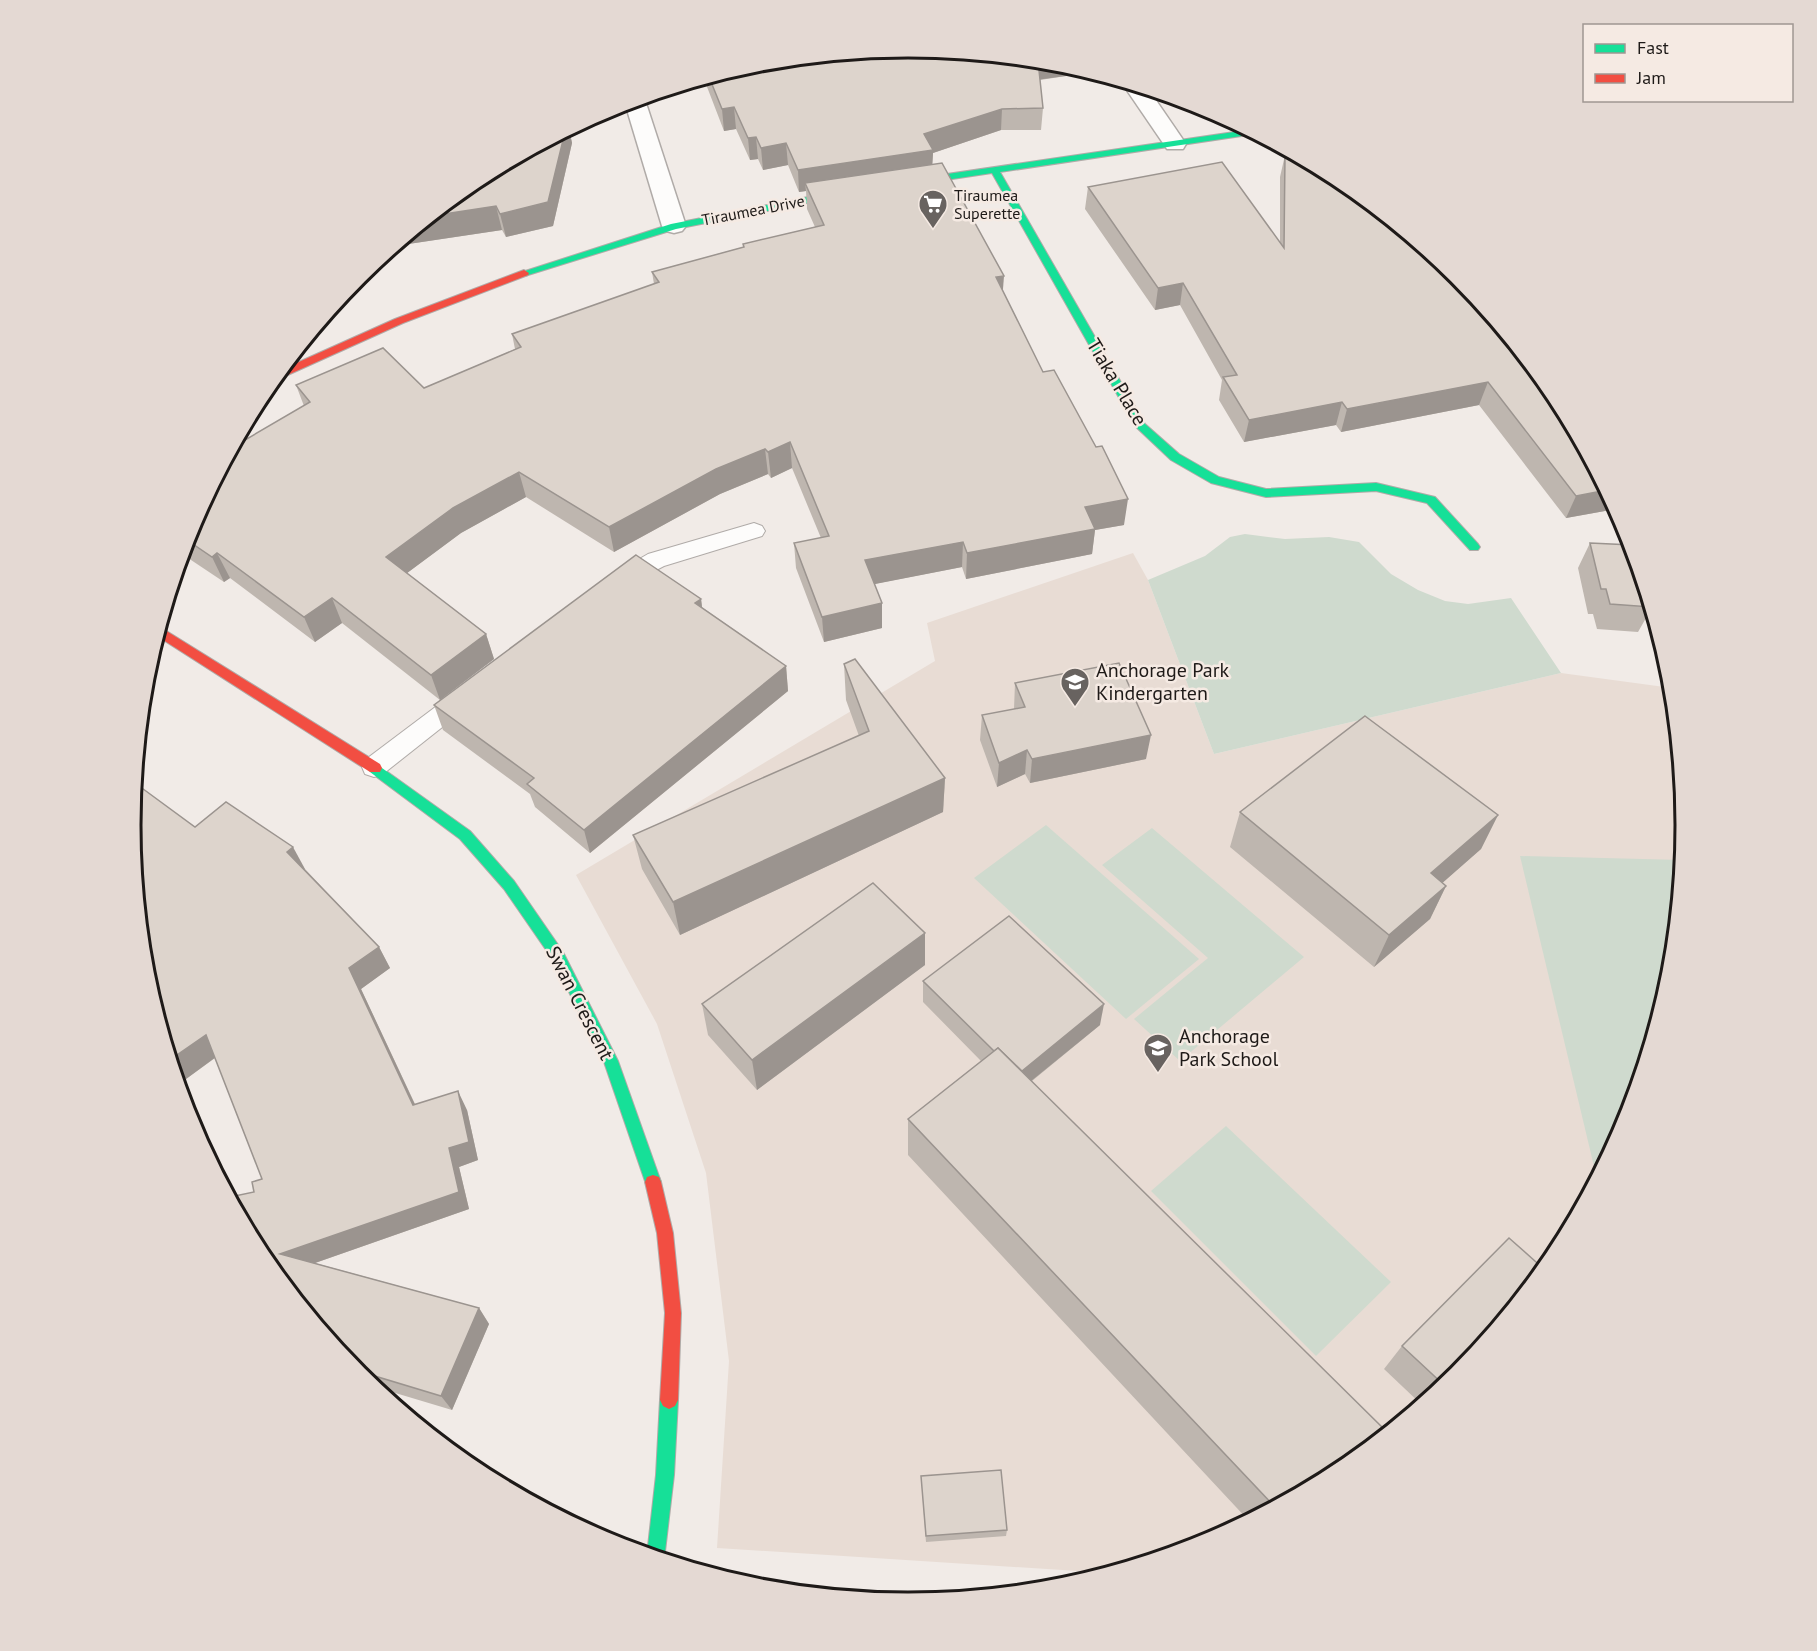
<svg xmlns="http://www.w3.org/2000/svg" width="1817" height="1651" font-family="'PT Sans',sans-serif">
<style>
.built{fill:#e8dcd4}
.green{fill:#cfdace}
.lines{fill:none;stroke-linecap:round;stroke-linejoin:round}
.lane-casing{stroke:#b0aba8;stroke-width:2}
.street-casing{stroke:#b0aba8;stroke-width:3}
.fast-casing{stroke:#b0aba8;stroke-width:2}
.jam-casing{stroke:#b0aba8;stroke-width:2}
.lane{fill:#fdfcfb;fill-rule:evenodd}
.street{fill:#fdfcfb;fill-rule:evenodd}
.fast{fill:#16e098;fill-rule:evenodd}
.jam{fill:#f24e42;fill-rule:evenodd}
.wall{fill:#beb6af}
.shaded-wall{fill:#9b948f}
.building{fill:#ddd4cc;stroke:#9b948f;stroke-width:1.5}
.labels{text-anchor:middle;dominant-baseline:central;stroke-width:5;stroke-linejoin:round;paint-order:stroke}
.far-poi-label{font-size:16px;fill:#1e1a18;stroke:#f5eae3;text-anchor:start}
.far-street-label{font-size:16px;fill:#1e1a18;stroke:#f5eae3}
.street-label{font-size:20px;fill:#1e1a18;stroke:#f5eae3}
.poi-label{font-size:20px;fill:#1e1a18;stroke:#f5eae3;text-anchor:start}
.rim{fill:none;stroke:#1e1a18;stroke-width:3}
</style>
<rect width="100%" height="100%" fill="#f1ebe7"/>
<path class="built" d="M 1133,553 L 1148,580 L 1214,754 L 1561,673 L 1672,688 L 1686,826 L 1671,978 L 1627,1123 L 1555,1258 L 1458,1376 L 1340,1472 L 1206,1544 L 1109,1573 L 717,1548 L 729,1361 L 706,1173 L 657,1024 L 576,875 L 935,661 L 927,623 Z"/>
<g class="green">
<path d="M 1245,534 L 1285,539 L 1329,537 L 1359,542 L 1391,574 L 1418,590 L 1445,601 L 1468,604 L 1511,598 L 1561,673 L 1214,754 L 1148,580 L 1205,556 L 1230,537 Z"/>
<path d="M 1046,825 L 1199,959 L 1126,1019 L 974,878 Z"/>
<path d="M 1152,828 L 1304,957 L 1180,1061 L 1134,1019 L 1208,958 L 1102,865 Z"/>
<path d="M 1520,856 L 1683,860 L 1671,978 L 1627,1123 L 1597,1179 Z"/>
<path d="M 1226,1126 L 1391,1282 L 1316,1356 L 1151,1191 Z"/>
</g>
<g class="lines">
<g class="lane-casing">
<g id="lane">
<path d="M 754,523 L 762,526 L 765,531 L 762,536 L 664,566 L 620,589 L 612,587 L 609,581 L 612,575 L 648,554 Z"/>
<path d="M 466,687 L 474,690 L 478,696 L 474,702 L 383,774 L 374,777 L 365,774 L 362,767 L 365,760 L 458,690 Z"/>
</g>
</g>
<g class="street-casing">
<g id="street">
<path d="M 1126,83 L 1149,90 L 1186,144 L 1183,149 L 1167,149 L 1124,86 Z"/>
<path d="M 644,97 L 686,226 L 682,231 L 674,233 L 666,231 L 662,226 L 625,103 Z"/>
</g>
</g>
<g class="fast-casing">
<g id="fast">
<path d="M 1248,130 L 1255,134 L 1000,172 L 1145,424 L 1179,454 L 1219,477 L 1266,489 L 1376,483 L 1435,497 L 1478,544 L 1480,547 L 1478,550 L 1470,550 L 1427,503 L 1376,491 L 1266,497 L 1211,483 L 1171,460 L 1135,426 L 992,173 L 906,186 L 901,183 L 906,180 Z"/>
<path d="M 849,189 L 854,192 L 852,194 L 676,229 L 528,275 L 524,276 L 519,273 L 671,224 Z"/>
<path d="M 375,763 L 470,831 L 514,881 L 563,952 L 618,1061 L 661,1182 L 659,1187 L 653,1189 L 647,1187 L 604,1062 L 553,960 L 504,889 L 460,839 L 370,772 L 368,768 Z"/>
<path d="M 669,1391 L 675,1394 L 678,1400 L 674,1475 L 664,1560 L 647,1555 L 656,1475 L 660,1400 L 663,1394 Z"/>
</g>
</g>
<g class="jam-casing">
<g id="jam">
<path d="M 524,270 L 529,273 L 528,275 L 403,323 L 281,378 L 274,379 L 281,370 L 395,319 Z"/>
<path d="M 160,627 L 380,764 L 382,768 L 380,772 L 370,772 L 157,636 Z"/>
<path d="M 653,1175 L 659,1177 L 661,1182 L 673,1233 L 681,1313 L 678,1400 L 675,1406 L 669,1409 L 663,1406 L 660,1400 L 665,1313 L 657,1233 L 645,1182 L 647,1177 Z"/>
</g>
</g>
<use href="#lane" class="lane"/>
<use href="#street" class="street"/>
<use href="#fast" class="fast"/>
<use href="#jam" class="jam"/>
</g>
<g class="wall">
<path d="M 757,63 L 1073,75 L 1040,80 L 1043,108 L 1041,130 L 1001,130 L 933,153 L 932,164 L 1003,291 L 1043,372 L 1124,525 L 1095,530 L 1092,554 L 966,579 L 962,567 L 874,584 L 882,603 L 882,628 L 824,642 L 796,568 L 794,543 L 821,538 L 792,468 L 771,478 L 768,474 L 720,494 L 614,552 L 526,497 L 461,533 L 407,573 L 486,634 L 494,659 L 440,700 L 342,623 L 315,642 L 230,578 L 224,582 L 182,554 L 190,528 L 304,406 L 296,385 L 424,388 L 515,349 L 512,334 L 654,284 L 652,272 L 743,247 L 743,244 L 815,227 L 807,209 L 806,191 L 799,192 L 788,165 L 763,170 L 758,159 L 750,160 L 736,129 L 724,131 L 704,79 Z"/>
<path d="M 569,129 L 572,143 L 553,226 L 506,237 L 502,230 L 395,246 L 477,179 Z"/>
<path d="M 1285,155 L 1616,509 L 1566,518 L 1479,405 L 1341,432 L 1336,425 L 1244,442 L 1219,400 L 1222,380 L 1180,305 L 1155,310 L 1085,209 L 1088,187 L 1280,242 L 1280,177 Z"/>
<path d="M 1590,543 L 1632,545 L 1654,618 L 1646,618 L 1638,632 L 1597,629 L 1593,614 L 1588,614 L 1578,568 Z"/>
<path d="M 701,599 L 702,607 L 786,666 L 788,691 L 590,853 L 535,807 L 530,794 L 443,730 L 434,705 Z"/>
<path d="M 844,664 L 945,778 L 943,812 L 680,935 L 642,869 L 633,835 L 859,736 L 846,700 Z"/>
<path d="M 1015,683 L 1146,759 L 1030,783 L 1025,774 L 997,787 L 980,740 L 982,715 L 1014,709 Z"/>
<path d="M 1240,812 L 1498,815 L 1481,849 L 1442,883 L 1446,886 L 1430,919 L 1374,967 L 1230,847 Z"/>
<path d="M 195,827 L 305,869 L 379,947 L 390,968 L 361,989 L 415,1104 L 467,1110 L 478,1160 L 459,1167 L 469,1209 L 315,1263 L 479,1308 L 489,1324 L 452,1410 L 372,1386 L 358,1375 L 262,1257 L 254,1192 L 262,1179 L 215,1058 L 186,1079 L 171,1061 L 146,977 Z"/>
<path d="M 925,965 L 757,1090 L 708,1035 L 702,1004 Z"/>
<path d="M 923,981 L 1100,1025 L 1032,1081 L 1340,1472 L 1249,1521 L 908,1155 L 908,1119 L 981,1061 L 923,1002 Z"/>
<path d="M 1402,1346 L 1458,1376 L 1422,1405 L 1384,1369 Z"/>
<path d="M 921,1476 L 1007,1530 L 1006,1536 L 926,1542 Z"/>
</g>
<g class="shaded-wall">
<path d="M 1037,61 L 1061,63 L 1074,67 L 1073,75 L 1036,80 Z"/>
<path d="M 734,107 L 736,129 L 724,131 L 722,109 Z"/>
<path d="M 1002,109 L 1001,130 L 933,153 L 932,172 L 805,183 L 806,191 L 799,192 L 798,170 L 924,134 Z"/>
<path d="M 569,129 L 572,143 L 553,226 L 506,237 L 500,214 L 565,132 Z"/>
<path d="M 756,137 L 758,159 L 750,160 L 748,138 Z"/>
<path d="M 786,143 L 788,165 L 763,170 L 761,148 Z"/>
<path d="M 496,206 L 502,230 L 395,246 L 431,216 Z"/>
<path d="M 1004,276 L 1002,302 L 996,277 Z"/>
<path d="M 1183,283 L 1180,305 L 1155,310 L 1158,288 Z"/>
<path d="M 1528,361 L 1541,377 L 1521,381 Z"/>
<path d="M 1488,382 L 1479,405 L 1341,432 L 1347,409 Z"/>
<path d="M 1342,402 L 1336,425 L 1244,442 L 1249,420 Z"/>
<path d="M 790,442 L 792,468 L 771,478 L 768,452 Z"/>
<path d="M 765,449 L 768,474 L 720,494 L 614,552 L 609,527 L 716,469 Z"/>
<path d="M 519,472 L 526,497 L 461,533 L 395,582 L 386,557 L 453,508 Z"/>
<path d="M 1607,490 L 1616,509 L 1566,518 L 1576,496 Z"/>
<path d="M 1128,499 L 1124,525 L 1095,530 L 1092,554 L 966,579 L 967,553 L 1085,507 Z"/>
<path d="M 963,542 L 962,567 L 865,586 L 865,560 Z"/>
<path d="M 217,553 L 230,578 L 224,582 L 212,557 Z"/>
<path d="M 332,598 L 342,623 L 315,642 L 304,617 Z"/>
<path d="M 701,599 L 704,624 L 695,603 Z"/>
<path d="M 882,603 L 882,628 L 824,642 L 822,617 Z"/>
<path d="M 486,634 L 494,659 L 440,700 L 431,675 Z"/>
<path d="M 786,666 L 788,691 L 590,853 L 584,830 Z"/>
<path d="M 1151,735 L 1146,759 L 1030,783 L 1032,759 Z"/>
<path d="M 1027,750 L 1025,774 L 997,787 L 999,763 Z"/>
<path d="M 945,778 L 943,812 L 680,935 L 673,902 Z"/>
<path d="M 1498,815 L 1481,849 L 1415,907 L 1431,873 Z"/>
<path d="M 293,847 L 305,869 L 300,874 L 287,852 Z"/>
<path d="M 1446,886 L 1430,919 L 1374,967 L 1389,935 Z"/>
<path d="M 925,933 L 925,965 L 757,1090 L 752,1060 Z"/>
<path d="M 379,947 L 390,968 L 361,989 L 424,1124 L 413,1105 L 349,968 Z"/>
<path d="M 1104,1004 L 1100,1025 L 1014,1095 L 1017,1075 Z"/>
<path d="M 206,1035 L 220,1054 L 186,1079 L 171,1059 Z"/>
<path d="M 458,1091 L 467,1110 L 478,1160 L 459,1167 L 469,1209 L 295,1270 L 280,1254 L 449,1148 Z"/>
<path d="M 479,1308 L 489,1324 L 452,1410 L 441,1396 Z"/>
</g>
<g class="building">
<path d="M 909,48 L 1038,61 L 1043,108 L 1002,109 L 924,134 L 933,150 L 798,170 L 786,143 L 761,148 L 756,137 L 748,138 L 734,107 L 722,109 L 709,77 L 757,63 Z"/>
<path d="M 565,132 L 548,202 L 500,214 L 496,206 L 431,216 L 477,179 Z"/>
<path d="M 1285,155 L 1297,156 L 1341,179 L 1459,276 L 1530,363 L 1531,374 L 1539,374 L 1555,394 L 1607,490 L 1576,496 L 1488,382 L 1347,409 L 1342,402 L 1249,420 L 1223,377 L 1237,375 L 1183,283 L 1158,288 L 1088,187 L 1222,162 L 1284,248 Z"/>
<path d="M 942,163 L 1004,276 L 996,277 L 1043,372 L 1054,370 L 1096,447 L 1102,446 L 1128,499 L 1085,507 L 1095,529 L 967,553 L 963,542 L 865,560 L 882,603 L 822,617 L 794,543 L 829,536 L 790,442 L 768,452 L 765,449 L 716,469 L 609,527 L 519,472 L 453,508 L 386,557 L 486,634 L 431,675 L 332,598 L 304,617 L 217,553 L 212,557 L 187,540 L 190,528 L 233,447 L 310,402 L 296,385 L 383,348 L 424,388 L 521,347 L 512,334 L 659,282 L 652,272 L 744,247 L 743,244 L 824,225 L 805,183 Z"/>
<path d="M 1590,543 L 1632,545 L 1651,607 L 1610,604 L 1606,589 L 1601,589 Z"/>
<path d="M 636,555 L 701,599 L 695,603 L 786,666 L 584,830 L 527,784 L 534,778 L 434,705 Z"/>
<path d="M 855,659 L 945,778 L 673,902 L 633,835 L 869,731 L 844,664 Z"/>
<path d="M 1119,663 L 1151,735 L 1032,759 L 1027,750 L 999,763 L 982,715 L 1025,707 L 1015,683 Z"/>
<path d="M 1365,716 L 1498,815 L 1431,873 L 1446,886 L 1389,935 L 1240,812 Z"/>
<path d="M 135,783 L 195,827 L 226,802 L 293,847 L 287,852 L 379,947 L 349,968 L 413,1105 L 458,1091 L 469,1142 L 449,1148 L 459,1192 L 280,1254 L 479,1308 L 441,1396 L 355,1370 L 262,1257 L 230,1197 L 254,1192 L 252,1182 L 262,1179 L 206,1035 L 171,1059 L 146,977 L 131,825 Z"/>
<path d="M 873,883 L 925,933 L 752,1060 L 702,1004 Z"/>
<path d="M 1009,916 L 1104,1004 L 1022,1071 L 998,1048 L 994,1051 L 923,981 Z"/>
<path d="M 998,1048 L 1388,1433 L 1340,1472 L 1275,1507 L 908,1119 Z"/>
<path d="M 1509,1238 L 1545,1270 L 1458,1376 L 1445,1386 L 1402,1346 Z"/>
<path d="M 1001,1470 L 1007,1530 L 926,1536 L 921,1476 Z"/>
</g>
<defs>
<g id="supermarket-pin" transform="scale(1.5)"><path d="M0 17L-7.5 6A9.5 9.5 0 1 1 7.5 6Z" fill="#686360" stroke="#f5eae3"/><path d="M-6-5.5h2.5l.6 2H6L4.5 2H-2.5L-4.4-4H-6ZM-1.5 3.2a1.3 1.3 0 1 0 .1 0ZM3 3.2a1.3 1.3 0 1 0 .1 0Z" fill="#fff"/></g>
<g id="school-pin" transform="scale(1.5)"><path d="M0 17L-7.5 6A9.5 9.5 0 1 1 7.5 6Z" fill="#686360" stroke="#f5eae3"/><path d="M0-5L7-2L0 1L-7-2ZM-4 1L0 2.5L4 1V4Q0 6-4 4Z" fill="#fff"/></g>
</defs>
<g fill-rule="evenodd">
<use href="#supermarket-pin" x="933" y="204"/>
<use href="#school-pin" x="1075" y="682"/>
<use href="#school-pin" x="1158" y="1048"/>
</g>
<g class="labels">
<g class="far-poi-label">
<text x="954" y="195">Tiraumea<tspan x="954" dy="18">Superette</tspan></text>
</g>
<g class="far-street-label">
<text transform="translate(753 210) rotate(-11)">Tiraumea Drive</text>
</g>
<g class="street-label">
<text transform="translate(1117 382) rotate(59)">Tiaka Place</text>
<text transform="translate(580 1003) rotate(63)">Swan Crescent</text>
</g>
<g class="poi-label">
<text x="1096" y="670">Anchorage Park<tspan x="1096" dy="23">Kindergarten</tspan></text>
<text x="1179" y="1036">Anchorage<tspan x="1179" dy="23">Park School</tspan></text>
</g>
</g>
<path d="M0 0H1817V1651H0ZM141 825a767 767 0 1 1 1534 0a767 767 0 1 1-1534 0Z" fill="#e4d9d3" fill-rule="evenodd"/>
<path class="rim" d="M141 825a767 767 0 1 1 1534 0a767 767 0 1 1-1534 0Z"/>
<rect x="1583" y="24" width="210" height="78" fill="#f5eae3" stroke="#9f9792" stroke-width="1.5"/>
<rect x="1595" y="44" width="30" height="9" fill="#16e098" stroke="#9f9792" stroke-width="1.5"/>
<text x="1637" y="54" font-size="18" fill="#1e1a18">Fast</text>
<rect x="1595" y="74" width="30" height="9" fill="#f24e42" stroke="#9f9792" stroke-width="1.5"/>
<text x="1637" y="84" font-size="18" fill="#1e1a18">Jam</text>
</svg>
